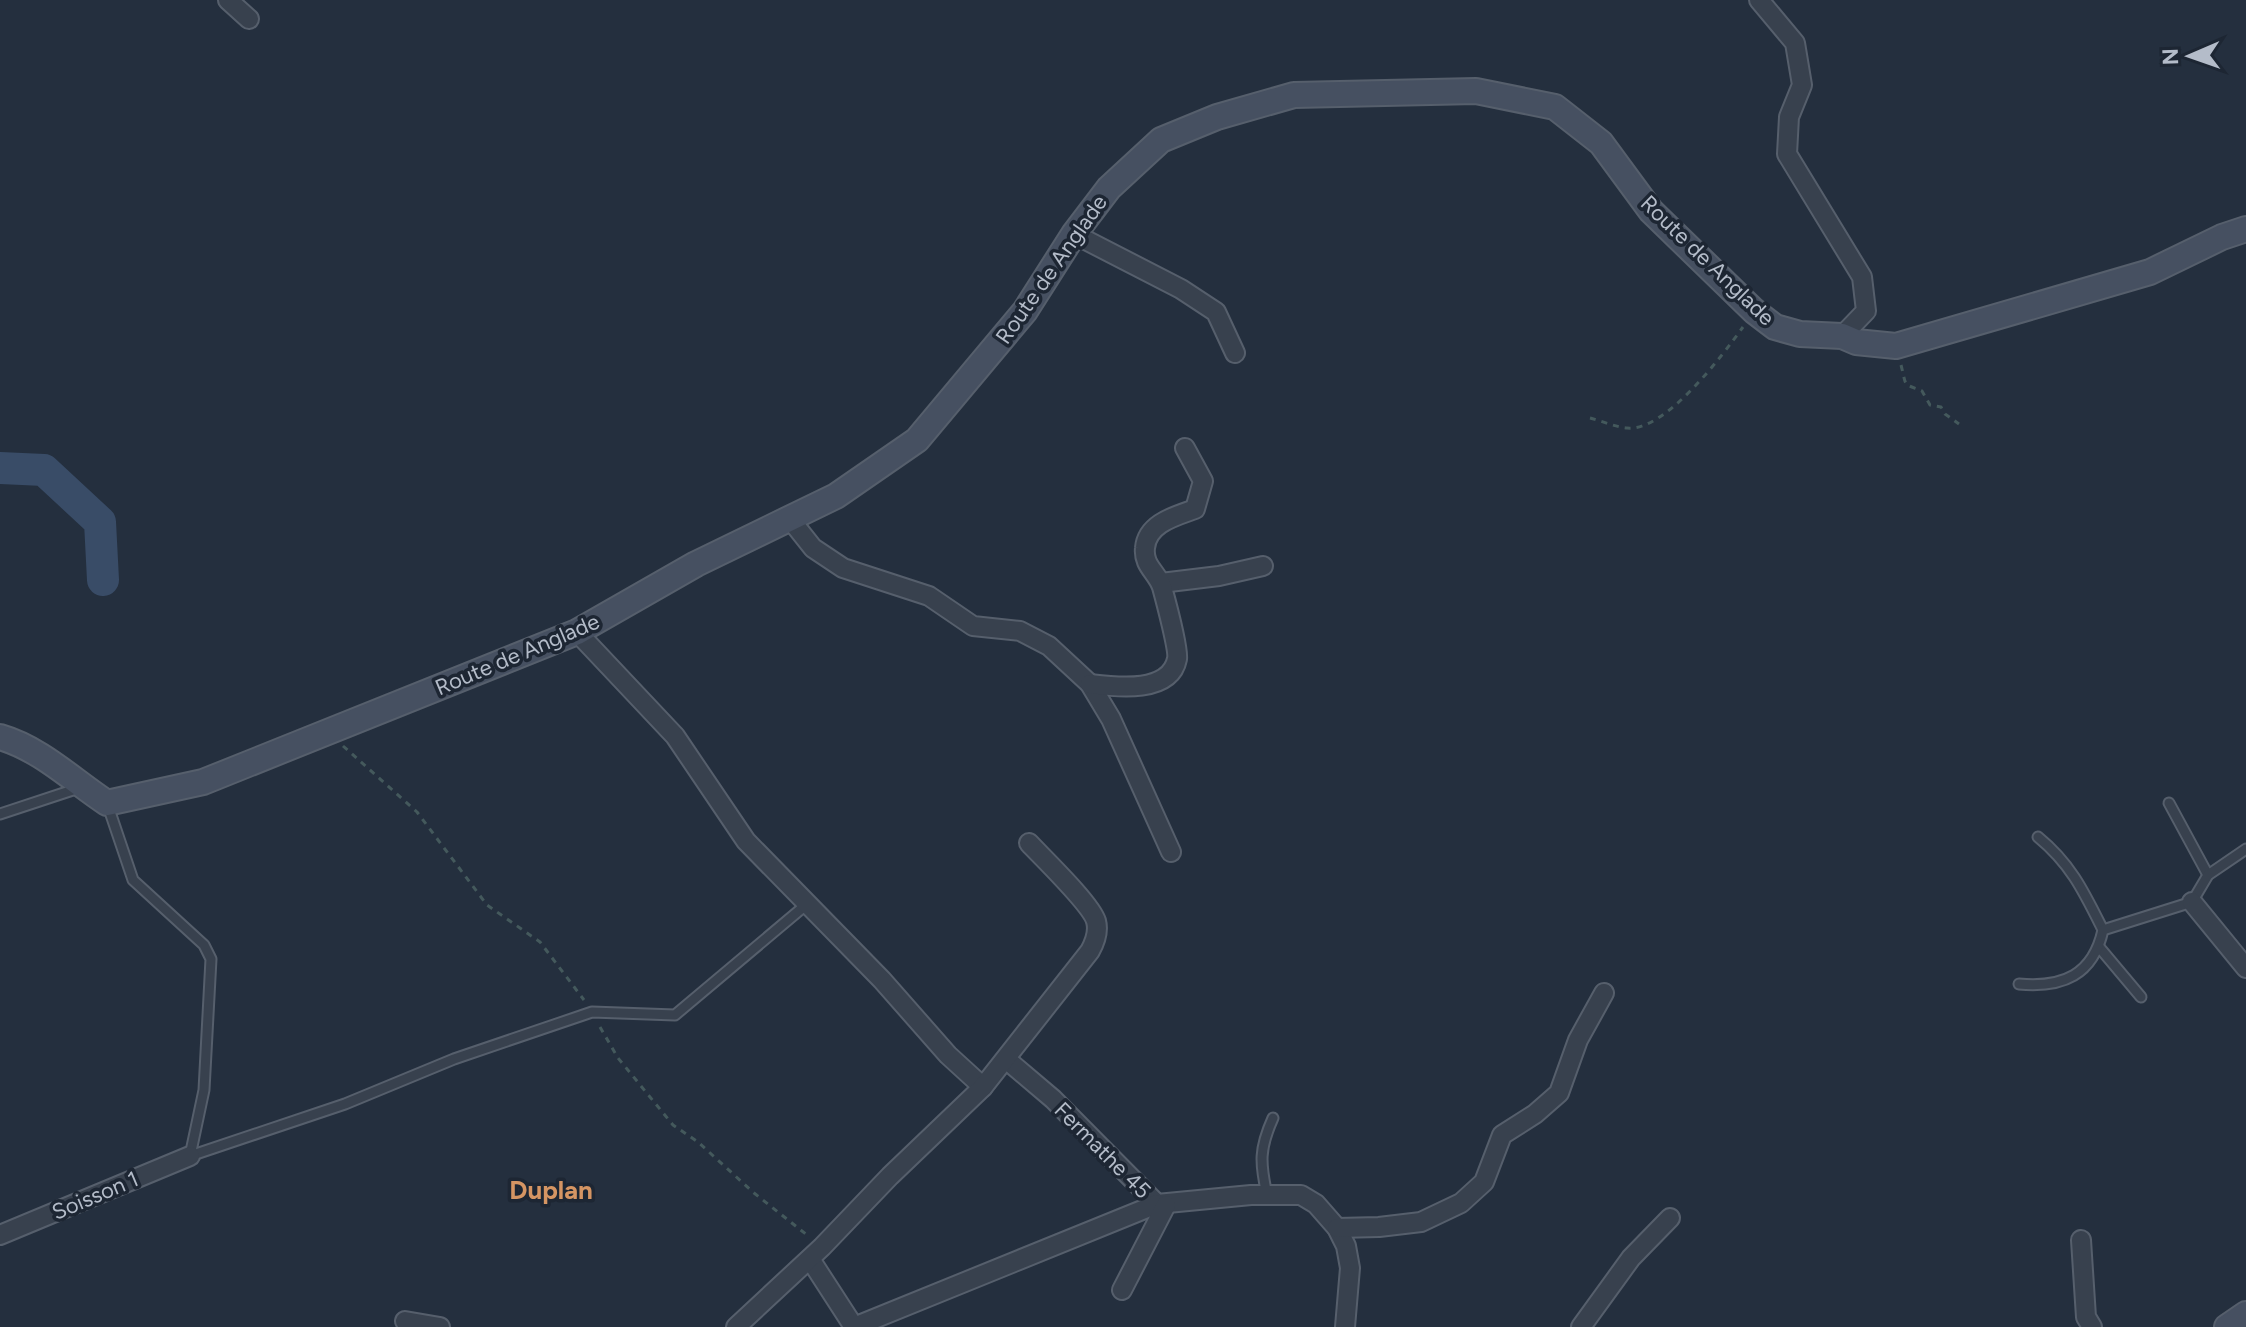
<svg xmlns="http://www.w3.org/2000/svg" width="2246" height="1327" font-family="Figtree,sans-serif">
<style>
.lines{fill:none;stroke-linecap:round;stroke-linejoin:round}
.river{stroke:#394c67;stroke-width:32}
.lane-casing{stroke:#565f6c;stroke-width:13}
.street-casing{stroke:#565f6c;stroke-width:22}
.secondary-casing{stroke:#565f6c;stroke-width:28}
.path{stroke:#44595c;stroke-width:3;stroke-dasharray:6 6;stroke-linecap:butt}
.lane{stroke:#38414e;stroke-width:9}
.street{stroke:#38414e;stroke-width:18}
.secondary{stroke:#465061;stroke-width:24}
.labels{text-anchor:middle;stroke-width:7;stroke-linejoin:round;paint-order:stroke}
.street-label{font-size:22px;fill:#b4bcc9;stroke:#1d2633}
.quarter-label{font-size:26px;font-weight:bold;fill:#d59563;stroke:#1d2633}
</style>
<rect width="100%" height="100%" fill="#242f3e"/>
<g class="lines">
<path class="river" d="M0,468l44,2 56,52 3,58"/>
<g class="lane-casing">
<g id="lane">
<path d="M2169,803l39,72"/>
<path d="M108,806l25,74 71,65 7,14 -7,131 -14,66"/>
<path d="M0,814l79,-26"/>
<path d="M2038,837c33,27 46,55 65,93"/>
<path d="M2099,947l42,50"/>
<path d="M2019,984c44,4 74,-9 84,-54l89,-28 16,-27 38,-26"/>
<path d="M190,1156l155,-52 109,-45 138,-47 83,3 132,-111"/>
<path d="M1267,1195c-7,-32 -8,-46 6,-77"/>
</g>
</g>
<g class="street-casing">
<g id="street">
<path d="M228,0l21,19"/>
<path d="M1759,0l36,43 7,42 -13,32 -2,37 75,123 4,34 -24,25"/>
<path d="M1074,234l107,55 35,23 19,41"/>
<path d="M790,519l23,29 30,20 86,28 44,30 47,5 29,15 41,38 21,35 60,133"/>
<path d="M1161,583l58,-7 44,-10"/>
<path d="M577,632l98,104 71,105 136,139 66,75 35,32"/>
<path d="M1090,684c26,3 80,10 87,-25 2,-9 -12,-61 -15,-72 -5,-15 -19,-21 -17,-39 2,-25 31,-32 50,-39l8,-28 -18,-33"/>
<path d="M2192,902l54,66"/>
<path d="M1007,1060l46,39 104,105 94,-9h50l15,9 21,24 9,18 4,22 -5,59"/>
<path d="M1337,1228l42,-1 42,-5 40,-19 23,-21 18,-47 33,-21 24,-21 19,-53 26,-47"/>
<path d="M0,1235l190,-79"/>
<path d="M2081,1240l5,77 6,10"/>
<path d="M810,1259l44,68 303,-123"/>
<path d="M1122,1290l44,-85"/>
<path d="M405,1321l35,6"/>
<path d="M736,1327l86,-80 68,-71 93,-89 107,-136c5,-9 9,-19 6,-30 -5,-17 -53,-63 -67,-78"/>
<path d="M1581,1327l50,-69 39,-40"/>
</g>
</g>
<g class="secondary-casing">
<g id="secondary">
<path d="M0,737c41,12 72,43 107,66l96,-21 374,-150 119,-68 140,-68 81,-56 108,-129 49,-77 35,-46 52,-48 56,-23 77,-22 182,-4 79,16 46,36 50,68 103,100 21,16 25,7 42,2 14,6 40,4 254,-74 72,-35 24,-8"/>
<path d="M2227,1327l19,-13"/>
</g>
</g>
<g class="path">
<path d="M1901,365c6,23 1,18 21,26l8,14 11,2 4,7 14,10"/>
<path d="M1590,418c12,3 25,9 37,10 38,4 95,-72 116,-101"/>
<path d="M343,746l74,66 70,93 53,37 44,58"/>
<path d="M600,1027l18,31 55,67 25,17 56,51 53,42"/>
</g>
<use href="#lane" class="lane"/>
<use href="#street" class="street"/>
<use href="#secondary" class="secondary"/>
</g>
<g class="labels">
<g class="street-label">
<text transform="translate(1708 260) rotate(44)" y="8">Route de Anglade</text>
<text transform="translate(1051 269) rotate(-55)" y="8">Route de Anglade</text>
<text transform="translate(517 654) rotate(-23)" y="8">Route de Anglade</text>
<text transform="translate(1103 1150) rotate(45)" y="8">Fermathe 45</text>
<text transform="translate(95 1195) rotate(-23)" y="8">Soisson 1</text>
</g>
<g class="quarter-label">
<text x="551" y="1199">Duplan</text>
</g>
</g>
<g transform="translate(2190 56) rotate(268)" stroke="#1d2633" stroke-width="6" paint-order="stroke">
<path d="M0-6L14 30L0 20L-14 30Z" fill="#b4bcc9"/>
<text y="-12" font-size="22" font-weight="bold" text-anchor="middle" fill="#b4bcc9">N</text>
</g>
</svg>
